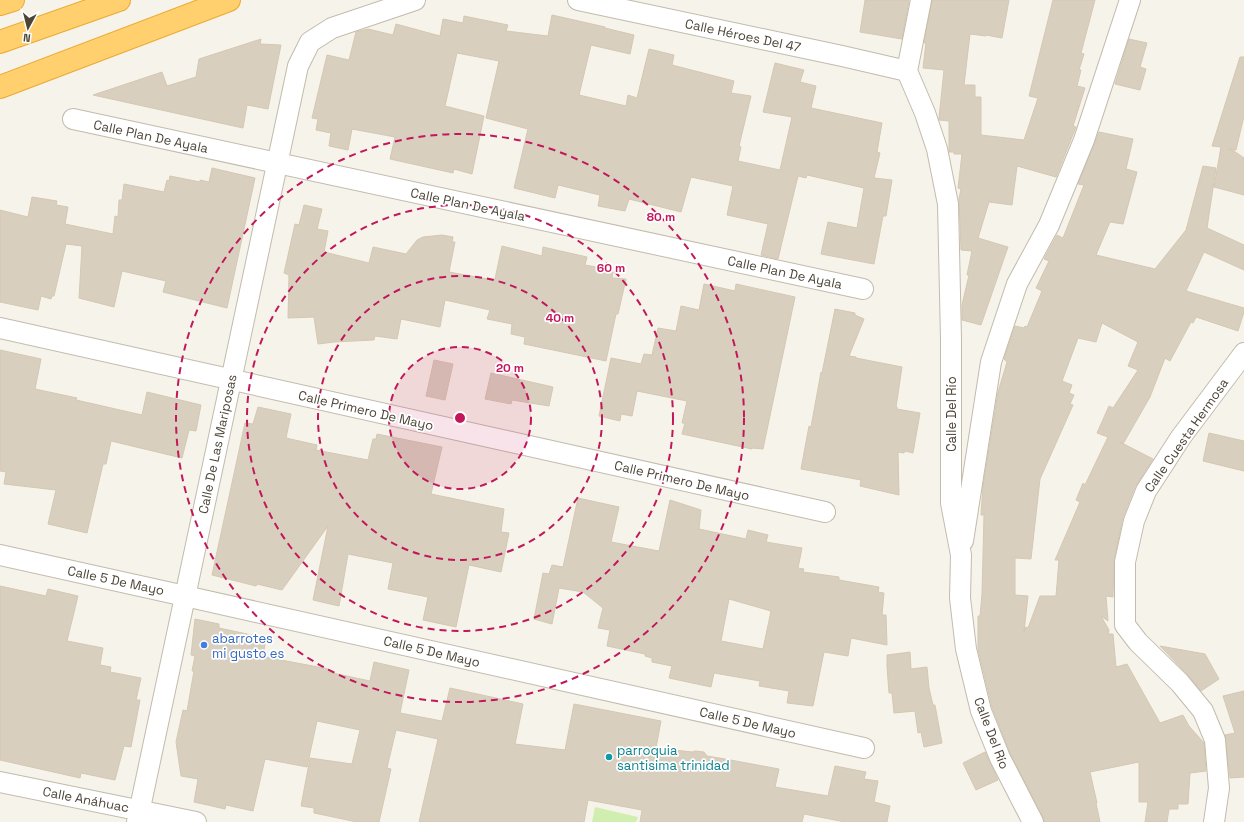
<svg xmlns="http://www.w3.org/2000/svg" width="1244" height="822" font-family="'Space Grotesk',sans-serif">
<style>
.grass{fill:#d1eeb1}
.building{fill:#d9cfbf;stroke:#d5c8b1;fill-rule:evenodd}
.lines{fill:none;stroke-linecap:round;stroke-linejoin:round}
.minor-casing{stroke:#c3bbac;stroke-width:22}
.motorway-casing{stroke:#eba930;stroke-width:24}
.minor{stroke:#fff;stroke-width:20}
.motorway{stroke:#ffd06d;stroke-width:22}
.ring{fill:none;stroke:#c2185b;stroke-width:2;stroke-dasharray:7 5}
.shop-dot{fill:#3f7fe0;stroke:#fff;stroke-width:1.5}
.culture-dot{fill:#0f9aa8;stroke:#fff;stroke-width:1.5}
.labels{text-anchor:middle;stroke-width:3.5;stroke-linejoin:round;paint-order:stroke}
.street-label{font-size:13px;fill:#4c4437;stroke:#fff}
.shop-label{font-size:13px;fill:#366cbe;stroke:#fff;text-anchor:start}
.culture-label{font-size:13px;fill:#0d838f;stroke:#fff;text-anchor:start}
.centre{fill:#c2185b;stroke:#fff;stroke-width:2}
.ring-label{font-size:12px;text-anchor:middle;font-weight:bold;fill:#c2185b;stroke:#fff;stroke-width:3.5;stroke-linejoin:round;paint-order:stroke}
</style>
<rect width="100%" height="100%" fill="#f6f3eb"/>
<path class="grass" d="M595,807l43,10 -2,5h-44z"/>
<g class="building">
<path d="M865,0h44l-7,39 -42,-7z"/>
<path d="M932,0h77l-7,38 -16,-3v1l-16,-2 -6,51h11v12h6v38l43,5 14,-42 -9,-2 24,-96h42l-14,53 3,1 -5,16h2l-4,16 8,2 -12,38 3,1 -20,50 -39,-11 -5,39 -23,-3 -11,36 30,9 -27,78 -19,-5v-15l7,-30h-2l5,-24 -11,-1 -2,-51 2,-10 -3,-1 4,-34h-8v-2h-5v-31l-10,-1v-2l5,-48 -21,-2 3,-25h-2z"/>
<path d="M552,15l53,12v1l29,7 -4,19 -39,-9 -12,50 47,11 2,-11 9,3 12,-49 25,6 -2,10 62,16 -3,12 20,3 -12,50 2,1 -3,14 42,9 12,-53 -29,-5 12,-49 29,7 -4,12 16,4 -5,22 71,15 -5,29 3,1 -6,25 18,2 -6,36h-3l-9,48 -53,-10 7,-32 29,6 7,-40 -57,-13 -1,3 -8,-2 -20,83 -17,-4 7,-31 -41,-9 6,-29 -42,-9 -10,35 -52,-13 -4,12 -27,-5 2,-11 -42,-10 -3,13 -41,-10 14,-59 -42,-11 13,-57 -42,-8 -12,53 39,10 -12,58 -18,-5 -1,4 -63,-14 5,-22 -43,-8 -4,21 -19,-4 2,-13 -15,-3 2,-11 -6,-1 15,-63 22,5 7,-28 12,-3 25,6 3,-11 44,12 3,-17 20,4 1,-7 44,9 -2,6 42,5z"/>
<path d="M261,39l-1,5 21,1 -13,64 -21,-4 -4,23 -150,-33 69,-23 5,14 29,-9 3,-18z"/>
<path d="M1129,39l18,4 -7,24 6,2 -6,21 -25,-6z"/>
<path d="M1240,57h4v59l-8,34 -8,-1 6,2 10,7v37l-30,-8 7,-40 -9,-1z"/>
<path d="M1099,132l34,7 -7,30 11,3 -14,52 -13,-2 -14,33 59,14 31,-39 17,-64 13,2 -9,60 37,17v25l-40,-18 -18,39 58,17v4l-6,19 -42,-14 -3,6 -2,-1 -21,39 -5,-3 -15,39 -27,47 -3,-2 33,17 -18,28 -12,30 -9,43 -1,37 -7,-1 2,25 -7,-5 8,14 -1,4h5l3,33 11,-3 33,59 23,-8 6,11 15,17 2,28 -16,2 -2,31h-10v5h-9l-2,13h-22l3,-20h-9v-40l-49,10 7,31h-1l4,19h-56l-1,-5 -33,-64 -18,-46 -14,-58v-33h2l2,-22 2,-79h-3l2,-29 15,-94 9,-30 -3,-3 11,-33 9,2 1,-2 2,1 15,-36 -6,-3 13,-27 -5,-2 13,-24 6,3 21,-53 -6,-1zM1102,323l36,19 -10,24 10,4 -25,38 -4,-2 -12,27 11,4 -23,48 -2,-2 -7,17 4,2 -25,58h4l-3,36h-16l-12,32 -2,-1 -2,5 4,-36 -13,-1v-37l16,1 9,-80 33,-74 -3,-1 4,-9 -5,-2 3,-8 -10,-4 16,-43 18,4z"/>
<path d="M212,168l43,10 -28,130 -64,-16 3,-11 -44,-10 -8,36 -35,-9 3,-52 -16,-2 -12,52h-2l-1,3 -10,-3 -3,14 -38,-8v-92l28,7 4,-20 25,4 -1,4 12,2 -3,17 48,10 2,-18 3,1 1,-17h3l2,-16 40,8 3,-12 2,1 1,-5 30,6v-2l9,2z"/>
<path d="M304,205l18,4 -5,20 11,2 -4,21 45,11 4,-16 33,7 11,-14 6,-3 19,-2 11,2 -1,5h3l-6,30 44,8v-1h2l7,-33 40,10 1,-9 44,10 -2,8 22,4 1,2 5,1 -1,6 14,1 -8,35h-2l-10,47 -82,-17 1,-7 -14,-3 1,-10 -25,-5 3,-9 -45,-10 -5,27 -39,-8 -4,20 -22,-3 -1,4 -40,2 -16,2 -4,-27 -26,1 1,-43 -5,-2 11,-49 4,1z"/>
<path d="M704,284l31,7 1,-7 59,13 -32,152 -11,-1v1l-70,-15 3,-11h-3l5,-22 -50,-10 -5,25 -11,-2 -1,7 -21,-5 12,-58 30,6 3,-10 8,1 6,-27 18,3 5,-25 18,4z"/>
<path d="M835,309l20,4v2l9,4 -15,37 7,1v1l46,9 -6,40h1v2l23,4 -7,40 -8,-2 -1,2 -6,-1 1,43 -39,-9 1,-6 -60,-11 8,-43 2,1 10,-55 1,1z"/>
<path d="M0,350l41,9 -6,30 42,9 -1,2 66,15 5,-23 54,13 -5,26 -7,-1 -7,28 -71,-17 -5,23h-3l-16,69 -39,-9 8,-34 -52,-6 2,-12 -6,-1z"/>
<path d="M434,360l19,4 -8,36 -19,-4z"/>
<path d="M491,373l62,14 -4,19 -37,-6 -1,4 -26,-5z"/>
<path d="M258,407l33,7 -5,24 31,7 -1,5 52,10 5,-21h3l1,-5 65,13 -11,47 73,15 -3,23 8,1 -8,39 -32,-7 -13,62 -33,-7 5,-23 -40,-8 5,-26 -45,-9 -9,52 -26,-6 15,-74 -46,64 -25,-6 -1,2 -44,-11 33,-152 8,1z"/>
<path d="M1209,433l35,8v30l-41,-10z"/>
<path d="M578,498l41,9 -8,35 48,9 11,-51 31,10 -2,19 47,10 2,-9 20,5 -2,7 36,6 -4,20 6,1 -1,3 36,5v3l40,7 -1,5 6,1 -2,22h4l1,30 -36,-7 -3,18 -24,-4 -11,54 -26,-3 2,-12 -30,-5 1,-5 -46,-8 -3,14 -42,-9 3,-12 -20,-4v-4l-7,-2v-2l-38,-8 3,-16 -12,-2 5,-20 -20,-16 -24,-4 -7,36 -18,-5 9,-46 6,1 3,-9 11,2zM729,599l42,12 -8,38 -42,-8z"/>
<path d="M0,586l46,10 2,-7 30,7 -11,45 36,7 -3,17 11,2 -1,5 31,6 -5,22h4l-9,47 -7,-1 -9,34 -34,-7 -1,5 -80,-18z"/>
<path d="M195,619l24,5v4l47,10 -2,12 2,1 -1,6 64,12 -1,3 42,9 4,-19 35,8 -9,43 42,8 8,-33 73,16 -8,40 50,6 9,-46 87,17 -5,27 36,4 3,-1 9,1 3,4 18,3 54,10 -4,18 53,9 7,-30 31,6 -2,7 14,2 -4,21 16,4 -3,16h-42l-41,-8 -2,8h-162l2,-12 -54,-10 -4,22h-165l19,-83 -42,-9 -9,38 4,1 -12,53h-22l-43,-9v-5l-13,-2 9,-48 42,6 8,-34 -43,-9 -10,46 -42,-8 -12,52 -27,-6 -1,4 -31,-7 4,-23 -17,-3 -5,-34 7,-32 4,1 7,-40h-2l3,-15 -4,-1z"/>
<path d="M1160,646l45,8 14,25 -18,12 -13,-16z"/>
<path d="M910,652l1,17 16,-2 2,21 4,17h2l7,38 -18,4 -3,-15 -3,1 -3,-22 -21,2 -2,-20h-3l-2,-27v-11z"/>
<path d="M1244,691v86l-14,1 -5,-43 10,-2 -12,-37z"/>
<path d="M985,752l13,28 -22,10 -13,-27z"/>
</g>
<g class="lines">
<g class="minor-casing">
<g id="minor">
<path d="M578,0l264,56 65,15"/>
<path d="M921,0l-14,71 18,42 12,36 11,55 3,135v164l10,52 -1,43 6,51 15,62 19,47 33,64"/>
<path d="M73,119l790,170"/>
<path d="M0,328l825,184"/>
<path d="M963,541l28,-179 26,-78 32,-59 35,-85 46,-140"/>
<path d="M0,555l185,41 679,152"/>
<path d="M0,782l196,40"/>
<path d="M137,822l161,-756 12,-24 22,-14 83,-28"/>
<path d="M1214,822l5,-34 -4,-48 -12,-29 -23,-28 -42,-41 -13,-17v-63l9,-41 12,-30 35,-54 63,-84"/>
</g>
</g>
<g class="motorway-casing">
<g id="motorway">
<path d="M0,4l13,-4"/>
<path d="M0,42l119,-42"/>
<path d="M0,87l229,-87"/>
</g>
</g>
<use href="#minor" class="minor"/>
<use href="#motorway" class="motorway"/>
</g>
<circle cx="460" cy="418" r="71" fill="#c2185b" fill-opacity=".12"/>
<g class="ring">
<circle cx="460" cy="418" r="71"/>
<circle cx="460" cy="418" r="142"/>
<circle cx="460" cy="418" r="213"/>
<circle cx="460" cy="418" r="284"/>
</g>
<circle class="shop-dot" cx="204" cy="645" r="4"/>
<circle class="culture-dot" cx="609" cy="757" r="4"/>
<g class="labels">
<g class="street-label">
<text transform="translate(743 35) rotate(12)" y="5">Calle Héroes Del 47</text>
<text transform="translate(151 136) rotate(12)" y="5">Calle Plan De Ayala</text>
<text transform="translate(468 204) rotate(12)" y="5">Calle Plan De Ayala</text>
<text transform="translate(785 272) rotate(12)" y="5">Calle Plan De Ayala</text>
<text transform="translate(366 410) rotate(13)" y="5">Calle Primero De Mayo</text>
<text transform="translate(951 414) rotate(-90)" y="5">Calle Del Río</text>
<text transform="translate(1186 435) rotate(-55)" y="5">Calle Cuesta Hermosa</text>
<text transform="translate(217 444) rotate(-78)" y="5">Calle De Las Mariposas</text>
<text transform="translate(682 480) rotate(13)" y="5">Calle Primero De Mayo</text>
<text transform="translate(116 580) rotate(12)" y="5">Calle 5 De Mayo</text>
<text transform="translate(432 651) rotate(13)" y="5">Calle 5 De Mayo</text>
<text transform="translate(748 722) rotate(13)" y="5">Calle 5 De Mayo</text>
<text transform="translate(992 733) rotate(69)" y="5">Calle Del Río</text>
<text transform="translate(86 799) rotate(11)" y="5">Calle Anáhuac</text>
</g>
<g class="shop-label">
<text x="212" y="643">abarrotes<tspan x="212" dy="15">mi gusto es</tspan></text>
</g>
<g class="culture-label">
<text x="617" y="755">parroquia<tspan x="617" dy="15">santisima trinidad</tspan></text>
</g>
</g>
<circle cx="460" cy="418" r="6" class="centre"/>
<g class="ring-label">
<text x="661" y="221">80 m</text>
<text x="611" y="272">60 m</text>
<text x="560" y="322">40 m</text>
<text x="510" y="372">20 m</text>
</g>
<g transform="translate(28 28) rotate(187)" stroke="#ffffff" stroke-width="3" paint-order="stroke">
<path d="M0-3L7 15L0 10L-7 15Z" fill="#4c4437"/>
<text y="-6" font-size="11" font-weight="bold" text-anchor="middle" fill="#4c4437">N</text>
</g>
</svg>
